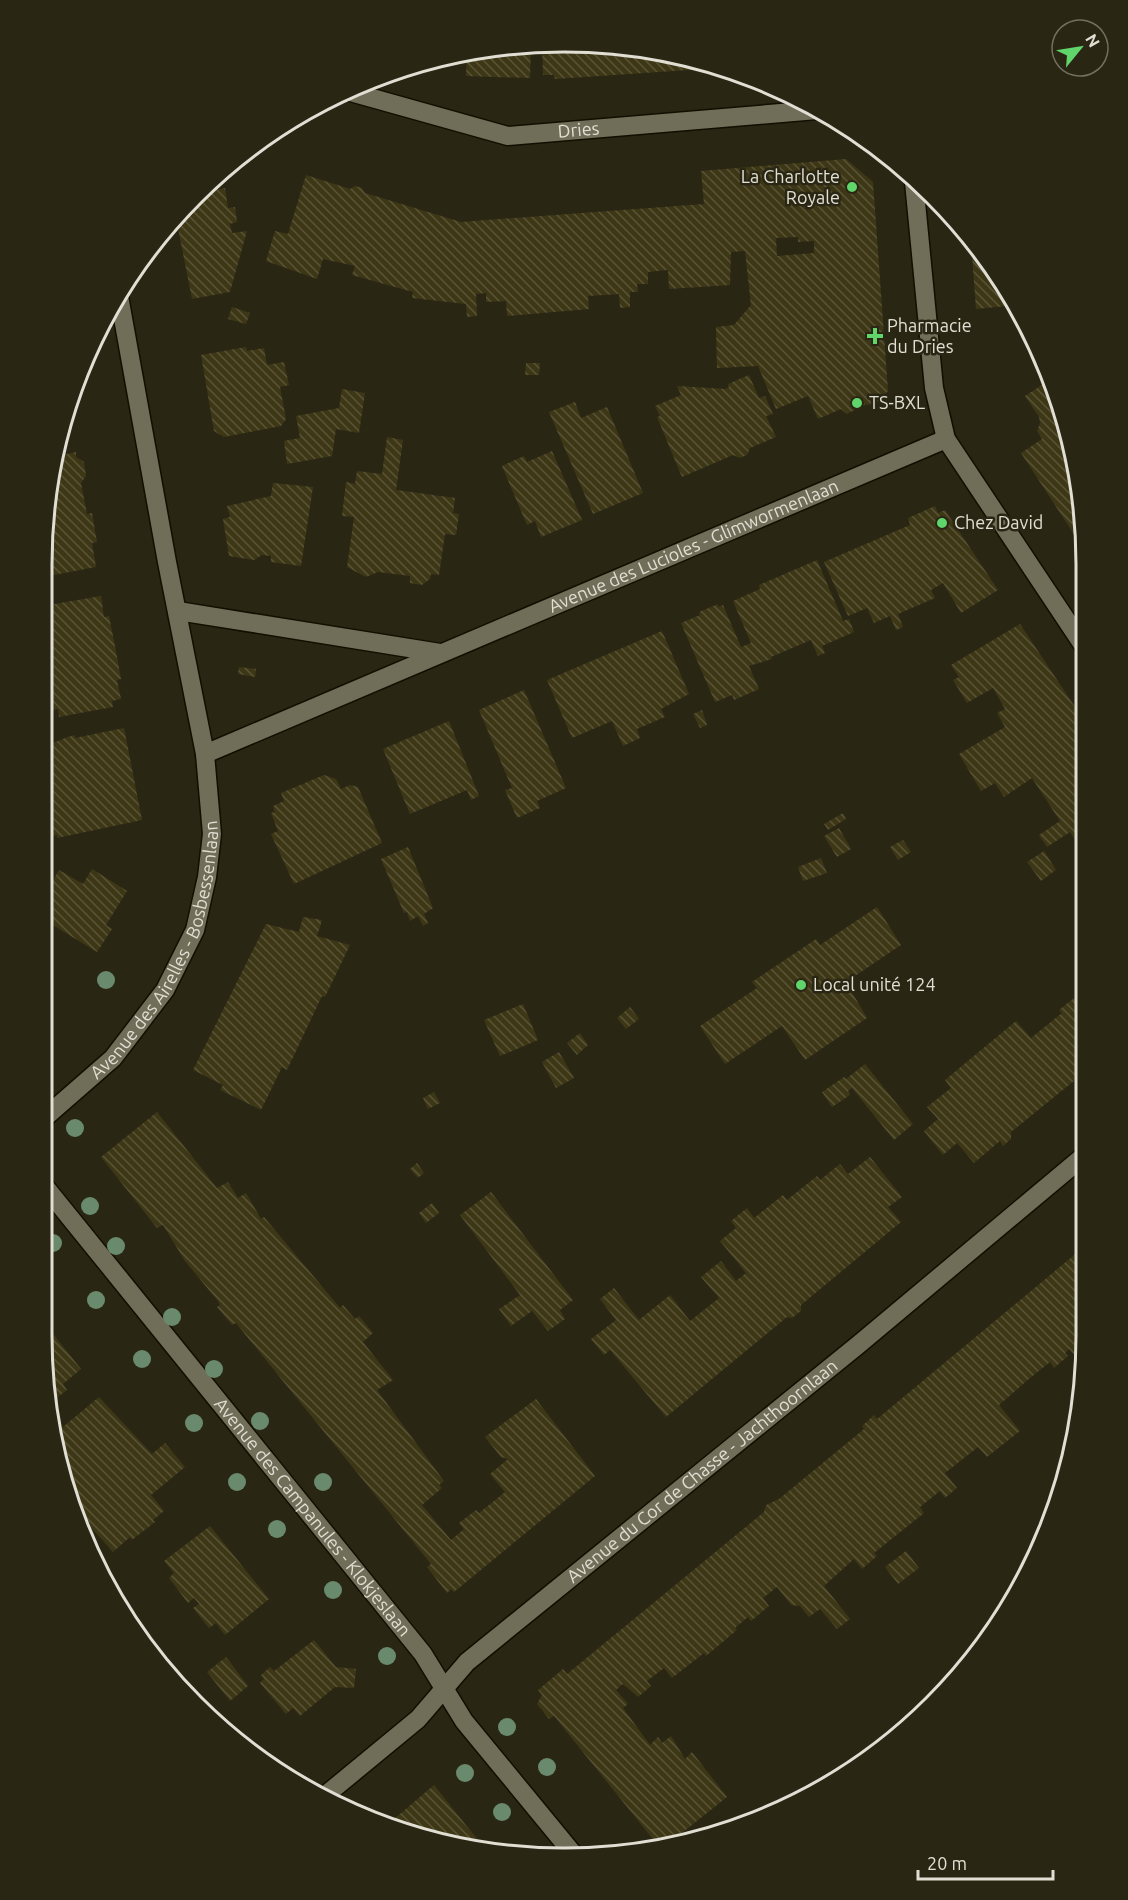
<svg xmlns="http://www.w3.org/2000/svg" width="1128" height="1900" font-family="Ubuntu,sans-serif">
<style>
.building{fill:url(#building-back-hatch);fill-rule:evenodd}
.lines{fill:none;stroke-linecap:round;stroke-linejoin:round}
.minor-casing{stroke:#120f01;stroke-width:21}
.tertiary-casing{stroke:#120f01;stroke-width:21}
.minor{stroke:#706d58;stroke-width:18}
.tertiary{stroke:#706d58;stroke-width:18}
.tree{fill:#6a8a6e}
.poi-dot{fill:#60d56b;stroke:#2a2614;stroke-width:2}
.labels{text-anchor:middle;stroke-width:5;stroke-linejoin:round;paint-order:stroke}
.street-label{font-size:18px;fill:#e1dfd3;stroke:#2a2614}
.poi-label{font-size:18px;fill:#e1dfd3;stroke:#2a2614;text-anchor:start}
.rim{fill:none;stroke:#e1dfd3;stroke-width:3}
</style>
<defs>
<pattern id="building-back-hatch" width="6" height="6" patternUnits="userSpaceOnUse" patternTransform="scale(1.5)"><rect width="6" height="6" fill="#3d3716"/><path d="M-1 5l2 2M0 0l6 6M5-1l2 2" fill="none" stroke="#595437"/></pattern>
</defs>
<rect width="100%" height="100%" fill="#2a2614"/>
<g class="building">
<path d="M564,42l102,10 52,16 -163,11 -1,-4h-11l-1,-31z"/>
<path d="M531,45l-1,33 -64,-2 1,-24z"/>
<path d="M846,159l27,23 15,209 -13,13 -11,1 -17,9 -6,-5 -23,10 -10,-23 -32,13 -18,-43 -41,2 -1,-41 18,-2 17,-20 -6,-54 -14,1 -1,33 -61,4 -1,-19 -20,2v12h-11l1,8h-8v15l-10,1 -1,-14 -31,2 1,13 -82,7 -1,-15 -20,1v-9l-10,1 1,22 -10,1 -1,-13 -54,-6 1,-6 -61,-17 3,-9 -32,-7 -6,20 -51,-18 9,-30 13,3 18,-59 44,14 5,-3 7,2 3,5 96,29 243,-18 -3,-33zM798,237v5l16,-1v12l-37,3 -1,-18z"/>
<path d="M225,188l3,20 7,-1 2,15 -7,2 2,9 15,-2 -17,61 -38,7 -16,-81 24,-27v2z"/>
<path d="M971,241l45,62 1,2 -41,4z"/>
<path d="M232,307l18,6 -4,11 -18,-5z"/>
<path d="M246,347l1,4 17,-3 3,17 17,-3 5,23 -9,2 6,32 -5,7 -57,11 -10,-6 -13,-76z"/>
<path d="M526,363h14l-1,12h-14z"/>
<path d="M749,375l10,23 6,-2 8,18 -7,2 10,21 -26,11 -3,7 -7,3 -7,-3 -51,22 -25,-60 3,-1 -5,-10 26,-11 -4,-9 48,3 4,-2 -1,-3z"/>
<path d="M1048,381l20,48 17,101v21l-64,-98 21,-14 -5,-8 3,-8 -1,-6 -14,-21z"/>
<path d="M342,389l23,4 -6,40 -23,-4 -4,27 -45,8 -3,-23 16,-3 -4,-22 43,-8z"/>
<path d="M575,402l6,16 26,-11 36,86 -50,21 -44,-102z"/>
<path d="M387,437l16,3 -7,50 59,8 -2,15 6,1 -3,21 -11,-1 -6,41 -8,-1 -1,5 -8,6 -12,-2v-7l-32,-4 -12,5 -19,-10 7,-50 -12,-1 4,-34 9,2 2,-13 25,3z"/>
<path d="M552,451l30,69 -41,17 -6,-16 -8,4 -25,-59 22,-10 3,6z"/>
<path d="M76,452v5l8,5 2,14 -5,7 6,31 5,-1 5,29 -5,1 4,24 -53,10v-47l15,-74z"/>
<path d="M273,483l40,4 -12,79 -30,-4v-6l-9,-1 -8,5 -25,-4 -6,-37 7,-2 -3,-11 44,-10z"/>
<path d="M935,506l3,7 7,-3 53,80 -37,23 -18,-30 -12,7 4,8 -37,16 5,13 -7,3 -6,-14 -16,7 -7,-15 -19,8 -24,-54 86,-37 -2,-7z"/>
<path d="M817,560l26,61 6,-2 5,13 -32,14 3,7 -7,3 -7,-16 -40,17 1,2 -23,7 10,23 -25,11 -2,-5 -17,7 -34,-79 19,-8 -1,-3 19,-8v3l5,-2 18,42 10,-4 -18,-42 27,-12 -1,-4z"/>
<path d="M101,596l3,21 5,-1 6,30 6,33 -4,1 4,19 -9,2 1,6 -54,10 -1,-8 -15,3v-21l11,-2 -11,-56v-27z"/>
<path d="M1020,624l65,98v121l-6,3 -9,-14 -23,15 -8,-12 21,-14 -28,-43 -28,19 -9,-14 -14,8 -22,-37 46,-27 -8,-14 8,-4 -12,-21 -26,15 -14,-23 6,-3 -8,-12z"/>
<path d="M662,631l27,63 -28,15 4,8 -28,12 3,9 -17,8 -11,-25 -40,17 -25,-58z"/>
<path d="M239,667l17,2 -1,8 -17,-3z"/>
<path d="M524,690l42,98 -29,13 3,7 -23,10 -12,-28 7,-2 -33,-78z"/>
<path d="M702,710l5,15 -7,3 -7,-14z"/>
<path d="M449,721l30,75 -8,4 -4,-10 -57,24 -27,-65z"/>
<path d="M124,728l18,92 -85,18v-3l-12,2 -2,-51 7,-1 -6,-33 1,-6 23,-9 7,-2v3z"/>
<path d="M324,775l12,4 5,10 9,-4 8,2 24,56 -88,41 -23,-50 7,-3 -7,-18 4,-1 -2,-6 11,-5 -3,-8z"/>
<path d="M843,813l3,6 -18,11 -4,-6z"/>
<path d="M839,828l12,21 -14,8 -13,-21z"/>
<path d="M903,840l8,12 -13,8 -8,-13z"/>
<path d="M408,847l25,61 -9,6 4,9 -5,3 -5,-10 -8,5 -3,-9 -3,1 -23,-54z"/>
<path d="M1044,851l12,19 -15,11 -14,-19z"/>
<path d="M821,858l6,15 -24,8 -5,-14z"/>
<path d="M92,869l35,22 -21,34 6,4 -15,23 -54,-33v-22l16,-27 24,14z"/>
<path d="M877,907l24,38 -55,37 21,36 -62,42 -23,-34 -57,38 -25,-38 57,-38 -5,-6 64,-43 4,6z"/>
<path d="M303,917l19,3 -5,16 33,9 -25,52 -3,-1 -35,74 -5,-3 -21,43 -41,-20 3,-5 -30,-15 73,-146 33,8z"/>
<path d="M1085,989v83l-74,60v7l-8,7 -3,-5 -26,22 -17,-20 -14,12 -19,-24 14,-12 -11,-12 24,-19 -6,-8 71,-59 15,17 31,-25 -3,-3z"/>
<path d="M523,1004l15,36 -38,16 -16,-36z"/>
<path d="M630,1007l9,12 -13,10 -9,-11z"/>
<path d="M580,1033l8,12 -11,10 -10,-12z"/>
<path d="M559,1052l15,26 -18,10 -14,-26z"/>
<path d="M865,1064l48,60 -19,16 -42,-52 -4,3 2,4 -18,12 -10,-15 22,-15 2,2z"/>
<path d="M434,1092l6,11 -12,6 -5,-11z"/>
<path d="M157,1112l60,76 11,-6 10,16 8,-5 15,26 3,-2 76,91 3,-3 12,14 4,-3 14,17 -10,9 30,38 -16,10 67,91 -5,4 3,3 -20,17 29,35 13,-11 -5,-6 17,-13 3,3 26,-21 -15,-18 18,-15 -7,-2 -16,-20 51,-38 59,77 -141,116 -3,-3 -4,4 -20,-26 4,-3 -59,-73 -136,-168 -4,2 -15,-18 3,-2 -2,-4 -33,-40 -22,-36 -6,3 -56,-71z"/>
<path d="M870,1157l32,40 -14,10 13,15 -100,83v6l-9,7 -5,-1 -121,100 -56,-67 -6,5 -13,-16 25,-19 -16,-21 14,-11 25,32 31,-25 20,26 29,-23 -18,-21 20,-16 15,20 10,-8 -26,-32 16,-13 -5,-7 16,-13 7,10 29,-23 4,5 30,-24 3,4 20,-16 8,10z"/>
<path d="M417,1163l7,10 -6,5 -8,-9z"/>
<path d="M491,1192l82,108 -13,10 5,9 -17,12 -16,-20 -21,15 -12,-17 21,-14 -60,-80z"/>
<path d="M432,1203l7,10 -13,10 -7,-10z"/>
<path d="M1085,1246v114l-4,3 -12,-14 -4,4 3,3 -14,12 -4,-6 -20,16 -31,27 21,26 -33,26 -9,-10 -33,26 12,15 -12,10 -5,-7 -20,16 4,6 -50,40 3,3 -15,13 -8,-10 -30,27 26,33 -13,10 -17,-20 -11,8 -9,-11 -9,-1 -14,-18 -14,11 6,8 -18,15 -3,-4 -13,11 2,2 -31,26 -2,-3 -32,25 -8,-10 -17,13 4,5 -13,11 -15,-13 -7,6 12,14 -5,4 27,37 8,-8 4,6 9,-7 14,23 7,-7 35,45 -54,43 -17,3 -102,-127 -5,3 -12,-15 5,-9 -4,-5 25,-21 4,5 197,-162 2,-7 13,-6 85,-70 -2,-3 12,-11 3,4z"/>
<path d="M42,1320l39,49 -18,15 4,6 -13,10 -12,-64z"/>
<path d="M99,1397l53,57 13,-11 20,24 -34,28 13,16 -11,9 2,2 -23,18 -2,-3 -17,15 -34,-38 -3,2 -6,-13 1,-6 -3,-5 -10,-61z"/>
<path d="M210,1526l59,73 -44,36 -9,-12 -7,5 -16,-20 6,-4 -5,-6 -6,5 -19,-25 5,-5 -10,-12z"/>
<path d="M906,1551l13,17 -21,16 -13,-17z"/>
<path d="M1014,1593l-6,13 -3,6 -6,-7z"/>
<path d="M314,1640l22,27 20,2 -2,19 -19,-1 -35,29 -7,-8 -7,6 -26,-31 4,-4 -3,-4 9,-8 4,4z"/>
<path d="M226,1657l22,29 -18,15 -23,-29z"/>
<path d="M434,1785l35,44 13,15 -85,-14 -10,-5z"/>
</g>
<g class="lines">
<g class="minor-casing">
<g id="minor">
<path d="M914,182l20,206 12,51 139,209"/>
<path d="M178,611l262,42"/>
<path id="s1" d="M205,754l741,-315"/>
<path id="s2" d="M42,1120l71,-62 52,-68 30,-60 12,-53 5,-43 -7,-80 -38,-192 -48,-266"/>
<path id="s3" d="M42,1183l381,471 41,67 111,135"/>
<path id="s4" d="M327,1794l91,-75 49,-57 391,-317 227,-190"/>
</g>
</g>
<g class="tertiary-casing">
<g id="tertiary">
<path id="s5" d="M347,91l161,45 309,-26"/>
</g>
</g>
<use href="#minor" class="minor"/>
<use href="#tertiary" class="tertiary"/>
</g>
<g class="tree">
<circle cx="106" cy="980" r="9"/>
<circle cx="75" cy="1128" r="9"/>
<circle cx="90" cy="1206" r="9"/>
<circle cx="53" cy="1243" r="9"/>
<circle cx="116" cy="1246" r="9"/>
<circle cx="96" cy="1300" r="9"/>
<circle cx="172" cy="1317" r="9"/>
<circle cx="142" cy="1359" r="9"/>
<circle cx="214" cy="1369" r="9"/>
<circle cx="260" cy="1421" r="9"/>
<circle cx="194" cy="1423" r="9"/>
<circle cx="237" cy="1482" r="9"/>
<circle cx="323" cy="1482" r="9"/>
<circle cx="277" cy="1529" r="9"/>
<circle cx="333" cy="1590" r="9"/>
<circle cx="387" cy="1656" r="9"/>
<circle cx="507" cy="1727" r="9"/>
<circle cx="547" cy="1767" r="9"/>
<circle cx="465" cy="1773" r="9"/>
<circle cx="502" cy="1812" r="9"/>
</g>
<g class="poi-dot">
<circle cx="852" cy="187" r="6"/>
<path d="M872 327h6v6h6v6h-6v6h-6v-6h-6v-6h6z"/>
<circle cx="857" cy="403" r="6"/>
<circle cx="942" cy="523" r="6"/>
<circle cx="801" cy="985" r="6"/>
</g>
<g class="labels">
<g class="street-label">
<text dy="6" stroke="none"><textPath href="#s5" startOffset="238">Dries</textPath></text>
<text dy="6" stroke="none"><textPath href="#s1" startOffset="531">Avenue des Lucioles - Glimwormenlaan</textPath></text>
<text dy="6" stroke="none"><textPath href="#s2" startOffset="213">Avenue des Airelles - Bosbessenlaan</textPath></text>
<text dy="6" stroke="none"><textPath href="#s4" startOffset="496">Avenue du Cor de Chasse - Jachthoornlaan</textPath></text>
<text dy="6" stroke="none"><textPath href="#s3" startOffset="430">Avenue des Campanules - Klokjeslaan</textPath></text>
</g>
<g class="poi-label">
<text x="840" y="183" text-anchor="end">La Charlotte<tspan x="840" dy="21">Royale</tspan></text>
<text x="887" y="332">Pharmacie<tspan x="887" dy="21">du Dries</tspan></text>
<text x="869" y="409">TS-BXL</text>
<text x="954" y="529">Chez David</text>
<text x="813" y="991">Local unité 124</text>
</g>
</g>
<path d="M0 0H1128V1900H0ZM564 52H564A512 512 0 0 1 1076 564V1336A512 512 0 0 1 564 1848H564A512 512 0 0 1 52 1336V564A512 512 0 0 1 564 52Z" fill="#2a2614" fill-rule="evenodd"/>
<path class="rim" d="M564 52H564A512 512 0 0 1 1076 564V1336A512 512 0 0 1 564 1848H564A512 512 0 0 1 52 1336V564A512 512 0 0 1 564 52Z"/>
<g transform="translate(1080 48) rotate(60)"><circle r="28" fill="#2a2614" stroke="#737060" stroke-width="1.5"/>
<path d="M0-4.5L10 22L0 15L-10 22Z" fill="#60d56b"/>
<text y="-9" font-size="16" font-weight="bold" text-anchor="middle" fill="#e1dfd3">N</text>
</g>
<path d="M918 1870v9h135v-9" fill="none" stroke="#e1dfd3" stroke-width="3"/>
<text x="927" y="1870" font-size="18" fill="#e1dfd3" stroke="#2a2614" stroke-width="4.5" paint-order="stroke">20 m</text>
</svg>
